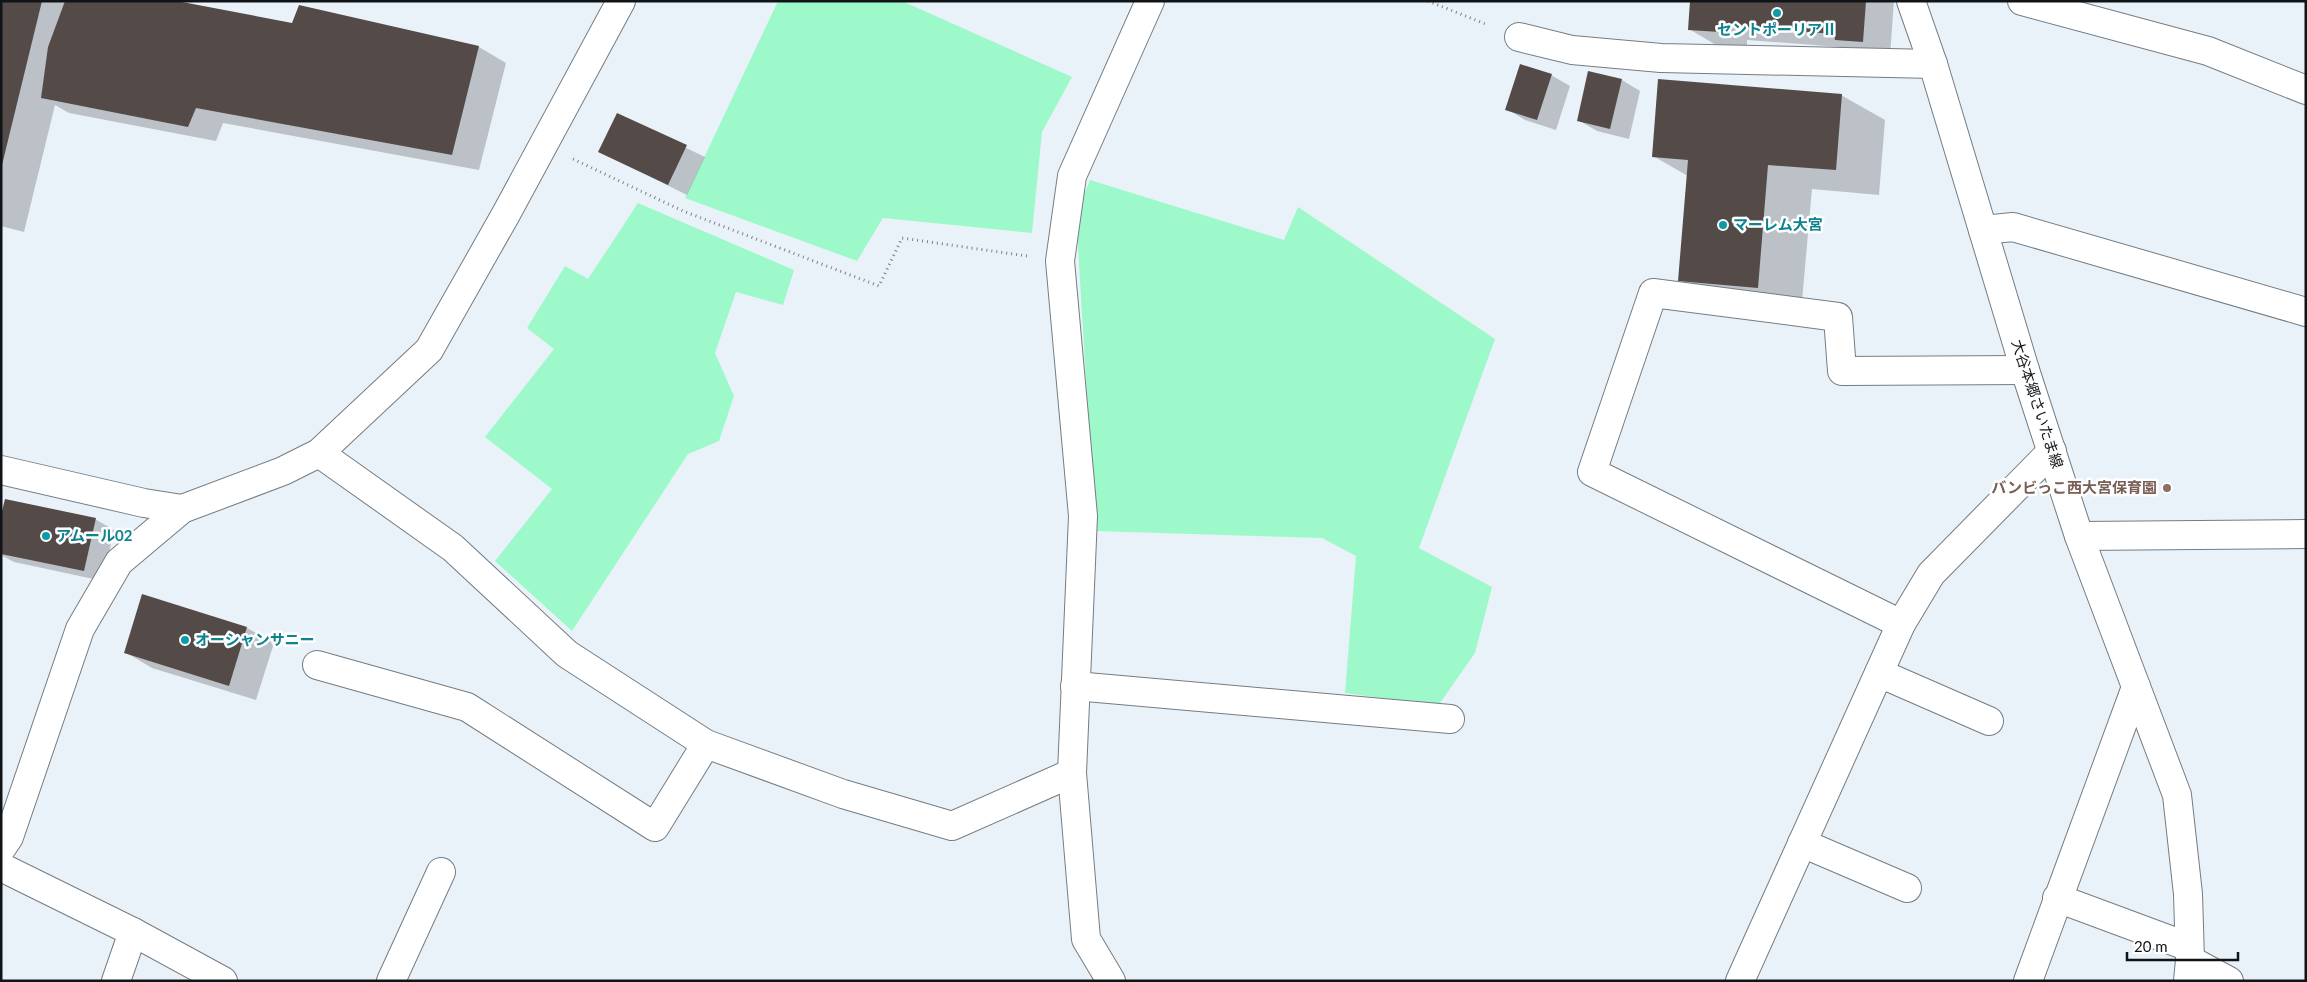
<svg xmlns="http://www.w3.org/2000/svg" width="2307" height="982" font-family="Lato,'Noto Sans JP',sans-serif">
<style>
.green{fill:#9ef9ca}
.shadow{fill:#0003}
.building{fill:#544b49}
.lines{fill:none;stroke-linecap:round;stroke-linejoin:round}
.street-casing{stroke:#757c82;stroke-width:30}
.secondary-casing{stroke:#757c82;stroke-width:30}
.path{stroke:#7c8286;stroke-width:3;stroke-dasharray:1 4;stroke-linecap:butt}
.street{stroke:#fff;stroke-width:28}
.secondary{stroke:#fff;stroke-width:28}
.culture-dot{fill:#0f9aa8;stroke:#fefefe;stroke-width:2}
.education-dot{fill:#8d6e63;stroke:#fefefe;stroke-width:2}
.labels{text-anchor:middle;stroke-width:5;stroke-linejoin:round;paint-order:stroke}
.culture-label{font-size:15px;font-weight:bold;fill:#0d838f;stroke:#fefefe;text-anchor:start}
.street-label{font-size:15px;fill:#111416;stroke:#fefefe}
.education-label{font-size:15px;font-weight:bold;fill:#785e54;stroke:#fefefe;text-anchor:end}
</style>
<rect width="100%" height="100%" fill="#eaf2f9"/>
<g class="green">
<path d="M778,1h124l170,76 -30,55 -10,101 -149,-15 -26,43 -172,-63z"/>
<path d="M1090,180l194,60 14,-33 197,132 -76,209 73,39 -17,66 -37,53 -93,-13 11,-137 -34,-18 -227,-7 -19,-317z"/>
<path d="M638,203l156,67 -11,35 -47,-13 -21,61 19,43 -15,45 -31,13 -116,177 -77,-70 57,-72 -67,-52 69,-88 -27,-21 38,-62 23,13z"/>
</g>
<g class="shadow">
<path d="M1,1h171l121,23 7,-18 179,41 27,16 -27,107 -256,-47 -7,18 -147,-28 -14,-8 -31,127 -23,-6z"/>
<path d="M1691,1h203l-4,55 -27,-2 -10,-6 -106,-8v7l-31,-2 -27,-16z"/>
<path d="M1551,75l19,11 -14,44 -31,-10 -18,-11z"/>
<path d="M1622,80l18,11 -11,48 -32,-8 -19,-11z"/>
<path d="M1841,95l44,25 -6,75 -67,-6 -11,123 -78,-7 -44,-25 9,-104 -35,-20z"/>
<path d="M618,115l87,42 -18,38 -87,-43z"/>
<path d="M95,519l19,11 -11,51 -89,-19 -13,-7v-34z"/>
<path d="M247,628l27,15 -18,57 -104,-32 -27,-16z"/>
</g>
<g class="building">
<path d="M1,1h41l-40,164h-1z"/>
<path d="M65,1h112l115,22 7,-18 180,41 -27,109 -256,-47 -8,19 -147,-29 7,-51z"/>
<path d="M1690,1h176l-3,41 -28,-2 -1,-6 -113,-9 -1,7 -32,-2z"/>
<path d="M1520,64l32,10 -15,46 -32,-10z"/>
<path d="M1588,71l34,8 -12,50 -33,-8z"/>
<path d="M1658,79l184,15 -6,76 -68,-5 -10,123 -80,-7 10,-121 -36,-3z"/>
<path d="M617,113l70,32 -19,40 -70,-33z"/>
<path d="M5,499l91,19 -12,53 -83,-17v-39z"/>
<path d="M142,594l105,33 -18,59 -105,-33z"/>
</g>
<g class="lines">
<g class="street-casing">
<g id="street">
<path d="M2022,1l186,50 98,39"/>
<path d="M1519,37l53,13 89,8 272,6"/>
<path d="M1983,230l30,-3 293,85"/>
<path d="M319,453l134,95 114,106 139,90 137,50 109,32 120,-53"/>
<path d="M1,470l143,33 38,6"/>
<path d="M2079,536l227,-2"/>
<path d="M1901,624l-309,-152 61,-179 185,24 4,54 183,-1"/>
<path d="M317,665l150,42 188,120 51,-83"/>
<path d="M1879,673l110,48"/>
<path d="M1075,686l375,33"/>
<path d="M1802,843l105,45"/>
<path d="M1,849l8,-12 71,-208 39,-67 63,-53 101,-38 36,-18 110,-103 77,-136 115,-213"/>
<path d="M1,867l132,65 90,49"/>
<path d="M2057,898l132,49"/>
<path d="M2190,960l39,21"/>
<path d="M116,981l17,-49"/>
<path d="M391,981l50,-109"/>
<path d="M1111,981l-25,-42 -14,-166 11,-257 -23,-255 12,-85 78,-175"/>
<path d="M1740,981l161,-357 30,-50 121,-123"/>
<path d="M2028,981l108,-294"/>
</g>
</g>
<g class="secondary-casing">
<path id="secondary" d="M1911,1l22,63 92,306 54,166 98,259 11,99 2,66 -2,21"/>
</g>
<g class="path">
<path d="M1428,1l60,24"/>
<path d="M573,159l110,52 196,75 23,-48 125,18"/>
</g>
<use href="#street" class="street"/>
<use href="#secondary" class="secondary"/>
</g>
<g class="culture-dot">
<circle cx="1777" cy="13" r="5"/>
<circle cx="1723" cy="225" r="5"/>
<circle cx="46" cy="536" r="5"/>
<circle cx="185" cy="640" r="5"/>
</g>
<circle class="education-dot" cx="2167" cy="488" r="5"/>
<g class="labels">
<g class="culture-label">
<text x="1777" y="35" text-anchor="middle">セントポーリアⅡ</text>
<text x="1733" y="230">マーレム大宮</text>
<text x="56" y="541">アムール02</text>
<text x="195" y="645">オーシャンサニー</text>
</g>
<g class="street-label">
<text transform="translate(2037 404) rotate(72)" y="5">大谷本郷さいたま線</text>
</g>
<g class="education-label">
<text x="2157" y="493">バンビっこ西大宮保育園</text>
</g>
</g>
<rect width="2307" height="982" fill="none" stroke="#111416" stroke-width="5"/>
<path d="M2127 952v8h111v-8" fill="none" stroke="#111416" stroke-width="2.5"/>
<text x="2134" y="952" font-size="15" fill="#111416" stroke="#fefefe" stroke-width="4" paint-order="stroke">20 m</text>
</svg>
